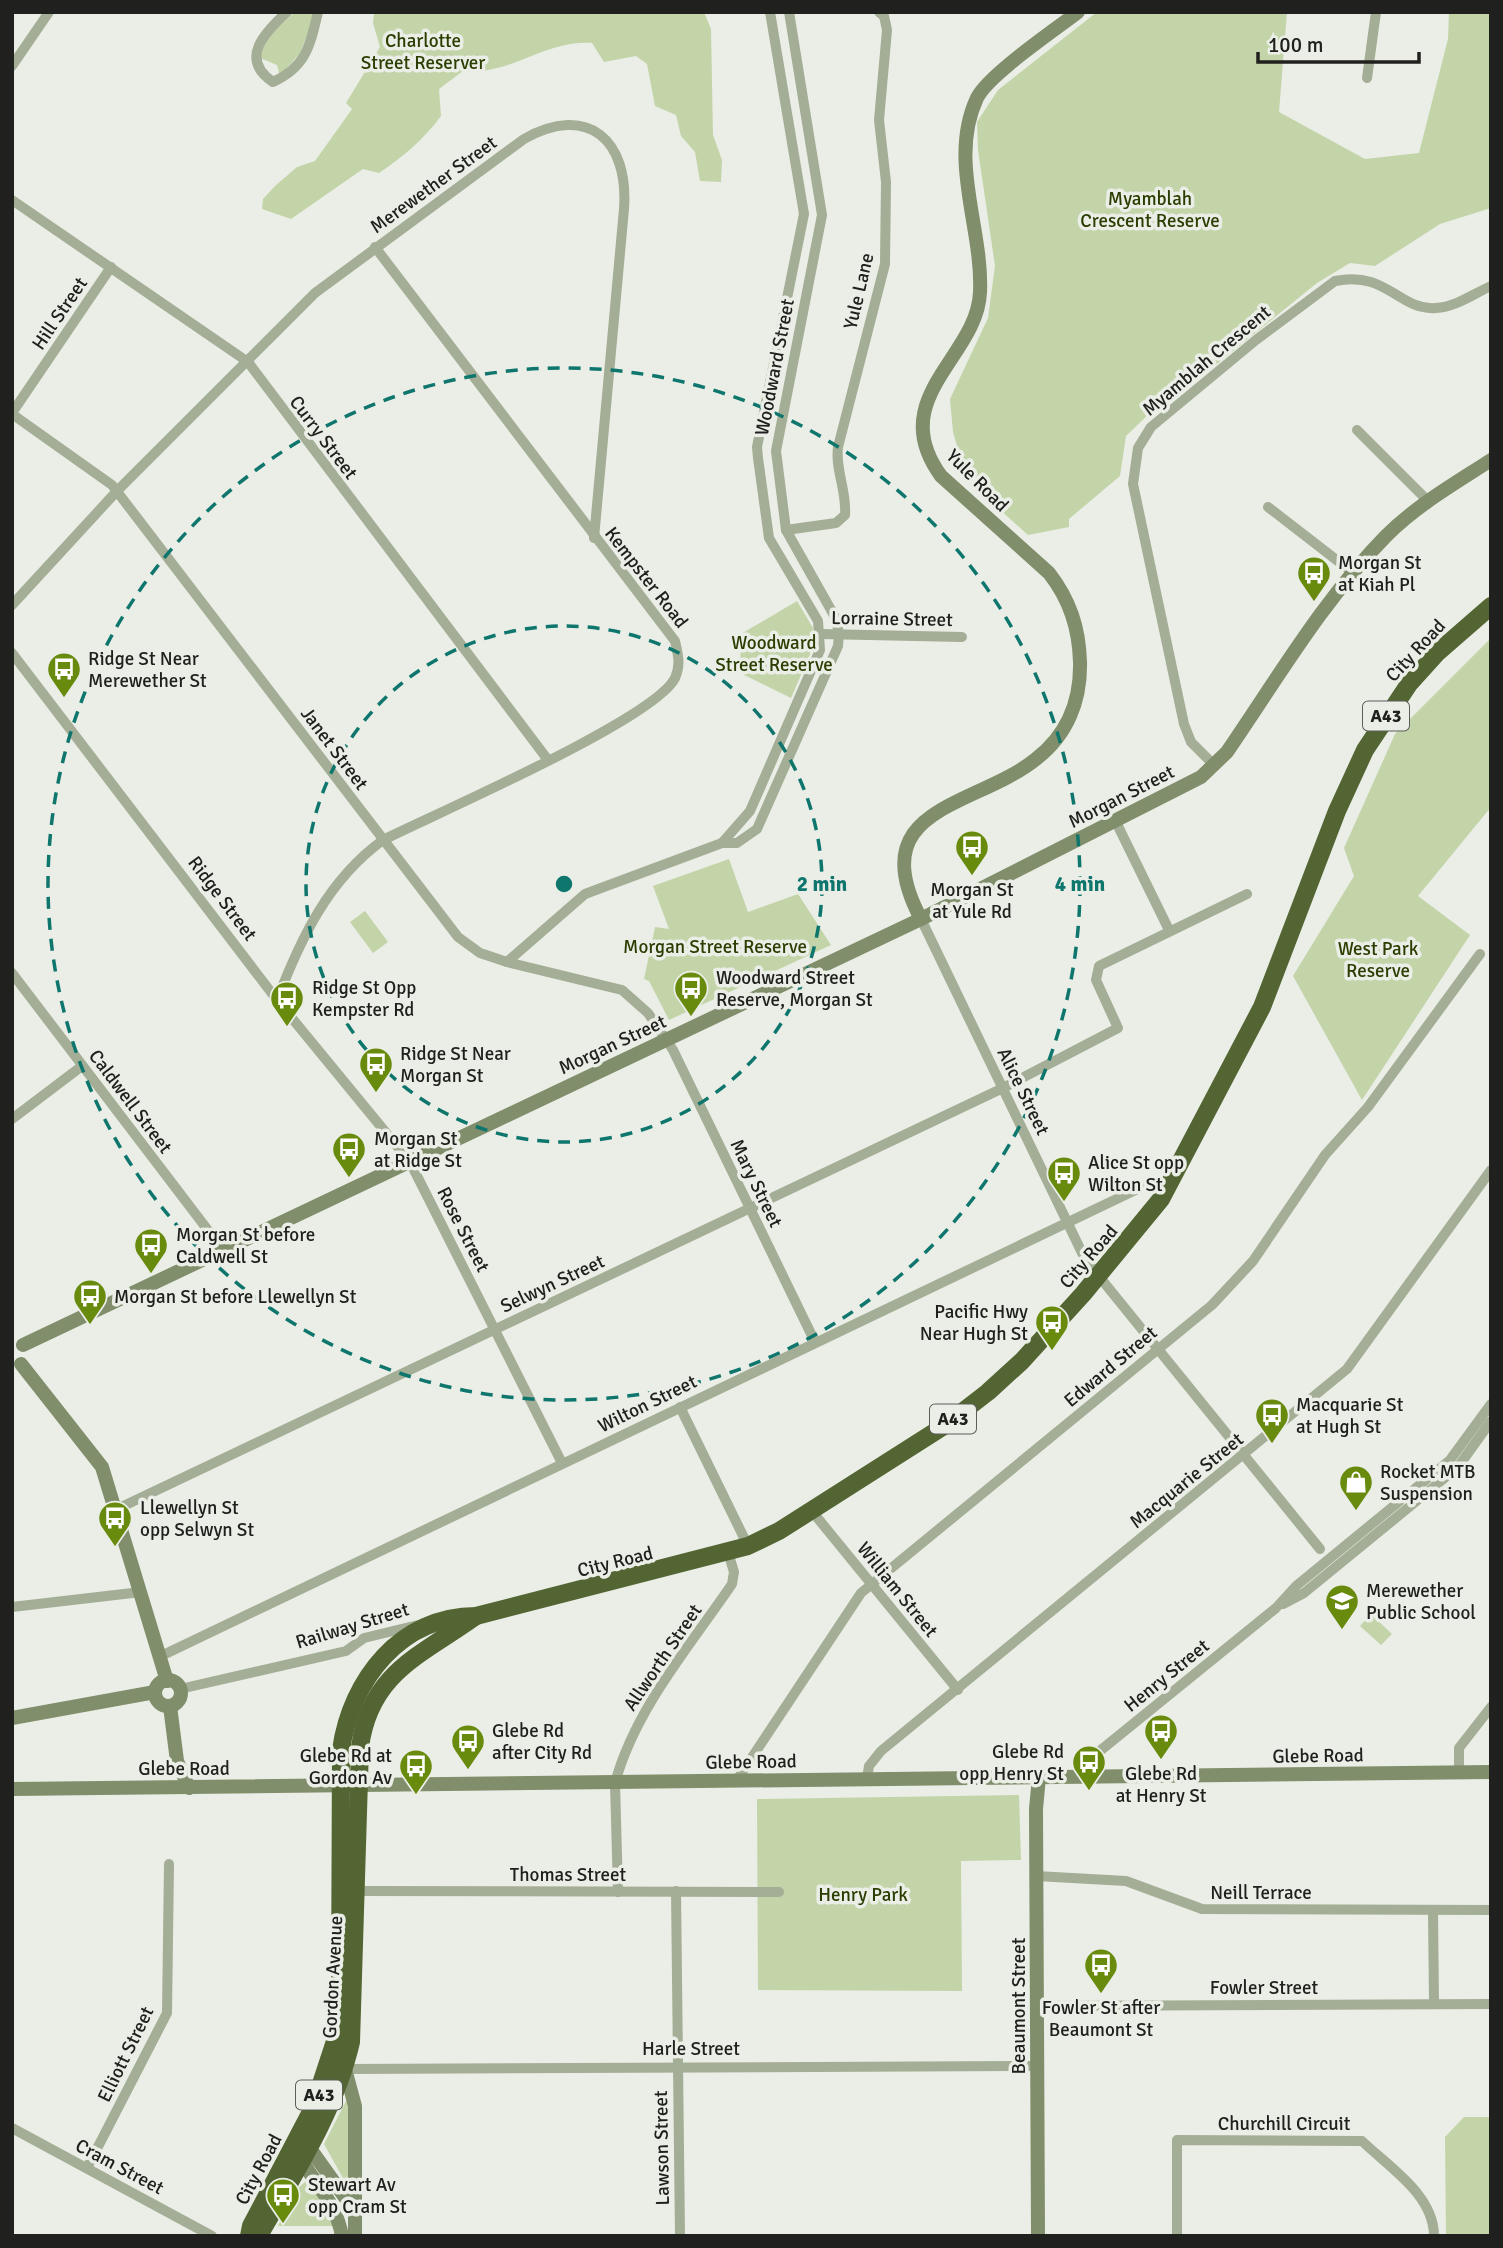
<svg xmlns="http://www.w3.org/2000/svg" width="1503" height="2248" font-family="Signika,sans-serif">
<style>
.green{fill:#c3d4a9}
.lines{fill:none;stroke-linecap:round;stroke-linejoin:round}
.street{stroke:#a4ad95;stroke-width:10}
.secondary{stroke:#808e6b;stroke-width:14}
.highway{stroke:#536532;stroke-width:18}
.ring{fill:none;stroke:#0f766e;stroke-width:3.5;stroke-dasharray:12 9}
.labels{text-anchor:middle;stroke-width:7;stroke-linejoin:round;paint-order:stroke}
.shield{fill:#eaeee6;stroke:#5d5e5a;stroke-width:2}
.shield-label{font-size:18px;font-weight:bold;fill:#20211e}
.park-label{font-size:19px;fill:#2b3d00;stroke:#eaeee6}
.street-label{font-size:19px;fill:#20211e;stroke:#eaeee6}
.poi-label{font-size:19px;fill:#20211e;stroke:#eaeee6;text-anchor:start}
.centre{fill:#0f766e;stroke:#eaeee6;stroke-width:3.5}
.ring-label{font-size:21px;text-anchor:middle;font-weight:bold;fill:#0f766e;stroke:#eaeee6;stroke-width:7;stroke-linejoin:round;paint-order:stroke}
</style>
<rect width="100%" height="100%" fill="#eaeee6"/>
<g class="green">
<path d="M295,12h21l-16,41 -20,23 -3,-11 -17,-7c4,-21 21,-33 35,-46z"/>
<path d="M374,12h330l7,17 2,106 9,25 -1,22 -21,-1 -5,-29 -14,-16 -5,-21 -21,-9 -8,-42 -11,-8 -32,6 -12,-19c-48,-3 -79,32 -129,28l-24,18 2,27c-17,23 -38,41 -62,57l-16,-4 -72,50 -29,-10 1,-10 12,-13 22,-19 18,-6 37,-52 -6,-6 34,-56 -7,-24z"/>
<path d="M1097,12h190l-8,100 86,47 54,-6 29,-114 1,-27h42v196l-51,16 -65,42 -25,-3 -33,20 -115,93 -23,9 -53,51 -6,40 -51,43v8l-41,8 -49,-44 -17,-27 -9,-32 -3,-33 38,-81 7,-52 -17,-116 -1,-28 21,-32z"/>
<path d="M797,601l16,27 1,17 -23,53 -51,-25 1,-39z"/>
<path d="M1491,638v169l-73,89 52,39 -108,165 -69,-124 61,-100 -10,-28 51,-114z"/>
<path d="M729,859l19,53 50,-18 33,51 -162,75 -20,-39 -5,-2 11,-52 14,2 -16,-43z"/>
<path d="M365,911l23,31 -15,11 -23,-31z"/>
<path d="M1371,1614l21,20 -11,11 -21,-19z"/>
<path d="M1019,1795l2,65 -60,1 1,130 -204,-1 -1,-191z"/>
<path d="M349,2095v94l-25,-45z"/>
<path d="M1464,2117h27v119h-45l-1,-99z"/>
<path d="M307,2180h6l21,46h-56l18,-36z"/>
</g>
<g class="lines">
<g class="street">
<path d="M287,12c-23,21 -48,47 -14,70 33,-15 37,-36 45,-70"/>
<path d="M12,66l37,-54"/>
<path d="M1367,78l9,-66"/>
<path d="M12,200l236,162 300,398"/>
<path d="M12,413l99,-146"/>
<path d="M12,414l100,71 346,452 22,16 27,9 115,28 26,23 25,37 142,292"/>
<path d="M1357,430l71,71"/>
<path d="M1268,507l84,65"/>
<path d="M786,530l50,-7 9,-8c2,-24 -10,-45 -7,-68l47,-183 1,-82 -7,-62 8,-90 -3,-14 -5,-4"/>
<path d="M12,605l105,-114 198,-198 209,-154c64,-36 105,1 100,70l-30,329"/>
<path d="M821,634l141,3"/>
<path d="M12,653l265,347 133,162 152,301"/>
<path d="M1215,766l-24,-24 -7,-18 -51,-240 5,-36 13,-21 105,-87 79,-59c52,-11 64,30 101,27 20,-1 37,-14 55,-22"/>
<path d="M1115,820l54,110"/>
<path d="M722,843l28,-32 70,-161 -2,-29 -49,-83 -11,-80 -1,-11 47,-233 -34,-202"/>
<path d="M921,919l164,340 235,290"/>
<path d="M507,962l78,-68 137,-51h15l20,-14 81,-183 1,-13 -4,-16 -49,-87 -10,-79 46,-236 -33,-203"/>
<path d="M12,973l211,277"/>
<path d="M277,1000c24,-62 51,-120 106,-160 52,-26 272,-121 292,-162 6,-13 3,-24 0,-37l-300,-394"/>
<path d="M12,1119l70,-53"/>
<path d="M680,1407l68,139"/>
<path d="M115,1510l888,-422 115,-60 -22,-48 3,-14 148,-72"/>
<path d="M811,1510l147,180"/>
<path d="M1283,1604l21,-11 154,-126 33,-46"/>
<path d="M12,1607l129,-15"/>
<path d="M161,1656l987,-472"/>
<path d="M180,1689l166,-38 18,-13 54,-13"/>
<path d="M1459,1773v-25l32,-41"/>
<path d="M1091,1777l3,-19 7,-8 175,-142 20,-22 154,-126 41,-56"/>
<path d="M867,1778l2,-12 12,-15 466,-382 144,-199"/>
<path d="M737,1780l124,-187 351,-288 41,-44 72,-106 43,-48 112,-153"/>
<path d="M1036,1876l90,5 76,28 289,1"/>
<path d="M357,1891l422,1"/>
<path d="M676,1891l4,345"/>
<path d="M618,1892l-3,-109c20,-74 75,-137 117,-199l2,-12 -6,-20"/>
<path d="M1433,1911l1,93"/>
<path d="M1037,2006l454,-2"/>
<path d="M345,2069l692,-3"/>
<path d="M12,2128l200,108"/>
<path d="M87,2168l80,-155 2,-149"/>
<path d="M1177,2236v-96l185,1c28,27 72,54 72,95"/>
</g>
<g class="secondary">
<path d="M921,919c-60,-113 54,-111 115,-160 31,-24 45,-58 44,-97 -1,-34 -10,-62 -31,-89l-108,-97c-57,-78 37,-119 39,-184 3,-64 -32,-132 -3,-194 11,-23 78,-68 101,-86"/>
<path d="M23,1345l898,-426 280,-142 26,-25c50,-73 97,-153 159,-216 31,-31 68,-52 105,-76"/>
<path d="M21,1364l81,103 65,214"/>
<circle cx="168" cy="1693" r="13"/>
<path d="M170,1706l7,55 12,27"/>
<path d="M12,1718l143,-26"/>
<path d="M12,1789l1479,-17"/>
<path d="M345,2069l10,37v130"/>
<path d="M342,2236c-7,-39 -33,-56 -47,-89h14l45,63"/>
<path d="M1038,2236l-2,-427 3,-32"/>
</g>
<g class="highway">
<path d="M261,2232c35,-61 74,-121 90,-190l9,-295c10,-75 62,-92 116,-131"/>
<path d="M249,2236l2,-10 62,-118 24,-73 3,-41 1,-244c10,-71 60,-134 135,-134l272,-70 31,-15 165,-105 44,-34 34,-31 61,-67 78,-95 101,-192 75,-196 28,-61 44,-66 28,-31 54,-47"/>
</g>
</g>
<g class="ring">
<circle cx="564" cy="884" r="258"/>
<circle cx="564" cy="884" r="516"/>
</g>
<defs>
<g id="bus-pin" transform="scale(1.75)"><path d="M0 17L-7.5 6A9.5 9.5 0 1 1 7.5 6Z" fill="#688a0d" stroke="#eaeee6"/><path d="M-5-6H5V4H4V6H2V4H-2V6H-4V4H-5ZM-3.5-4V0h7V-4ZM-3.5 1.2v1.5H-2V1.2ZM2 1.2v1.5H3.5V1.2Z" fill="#fff"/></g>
<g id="shop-pin" transform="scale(1.75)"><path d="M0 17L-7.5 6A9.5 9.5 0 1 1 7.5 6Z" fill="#688a0d" stroke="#eaeee6"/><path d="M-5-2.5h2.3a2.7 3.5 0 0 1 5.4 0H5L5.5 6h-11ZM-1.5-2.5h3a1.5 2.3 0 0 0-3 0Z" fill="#fff"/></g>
<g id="school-pin" transform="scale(1.75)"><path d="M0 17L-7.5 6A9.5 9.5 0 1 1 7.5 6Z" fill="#688a0d" stroke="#eaeee6"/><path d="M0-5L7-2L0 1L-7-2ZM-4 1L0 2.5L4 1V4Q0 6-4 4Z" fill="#fff"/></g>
</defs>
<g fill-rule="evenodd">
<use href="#bus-pin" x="1314" y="573"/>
<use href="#bus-pin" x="64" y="669"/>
<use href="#bus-pin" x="972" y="847"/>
<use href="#bus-pin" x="691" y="988"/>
<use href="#bus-pin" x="287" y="998"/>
<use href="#bus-pin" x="376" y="1064"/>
<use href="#bus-pin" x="349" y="1149"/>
<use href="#bus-pin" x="1064" y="1173"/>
<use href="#bus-pin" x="151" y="1245"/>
<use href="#bus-pin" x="90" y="1296"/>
<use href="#bus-pin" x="1052" y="1322"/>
<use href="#bus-pin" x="1272" y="1415"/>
<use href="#shop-pin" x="1356" y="1482"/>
<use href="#bus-pin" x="115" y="1518"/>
<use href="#school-pin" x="1342" y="1601"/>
<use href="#bus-pin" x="1161" y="1731"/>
<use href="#bus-pin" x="468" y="1741"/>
<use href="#bus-pin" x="1089" y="1762"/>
<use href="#bus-pin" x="416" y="1766"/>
<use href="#bus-pin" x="1101" y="1965"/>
<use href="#bus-pin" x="283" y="2195"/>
</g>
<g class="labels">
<g class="shield">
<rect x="1363" y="701.5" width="46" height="29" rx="5"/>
<rect x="930" y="1404.5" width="46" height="29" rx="5"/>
<rect x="296" y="2080.5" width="46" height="29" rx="5"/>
</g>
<g class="shield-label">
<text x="1386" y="722">A43</text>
<text x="953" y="1425">A43</text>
<text x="319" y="2101">A43</text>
</g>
<g class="park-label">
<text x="423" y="47">Charlotte<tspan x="423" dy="22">Street Reserver</tspan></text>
<text x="1150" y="205">Myamblah<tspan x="1150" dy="22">Crescent Reserve</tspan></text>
<text x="774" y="649">Woodward<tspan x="774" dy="22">Street Reserve</tspan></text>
<text x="715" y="953">Morgan Street Reserve</text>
<text x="1378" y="955">West Park<tspan x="1378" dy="22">Reserve</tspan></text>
<text x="863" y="1901">Henry Park</text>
</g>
<g class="street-label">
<text transform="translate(433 184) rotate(-36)" y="7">Merewether Street</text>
<text transform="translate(858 291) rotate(-77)" y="7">Yule Lane</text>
<text transform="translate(59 313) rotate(-56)" y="7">Hill Street</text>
<text transform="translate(1206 360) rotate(-40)" y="7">Myamblah Crescent</text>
<text transform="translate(774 367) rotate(-79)" y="7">Woodward Street</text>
<text transform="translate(324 437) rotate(53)" y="7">Curry Street</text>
<text transform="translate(978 480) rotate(45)" y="7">Yule Road</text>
<text transform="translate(647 577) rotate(52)" y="7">Kempster Road</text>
<text transform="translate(892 618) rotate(1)" y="7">Lorraine Street</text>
<text transform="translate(1415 650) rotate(-47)" y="7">City Road</text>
<text transform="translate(335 748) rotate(53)" y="7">Janet Street</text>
<text transform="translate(1121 796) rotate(-27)" y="7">Morgan Street</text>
<text transform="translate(223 898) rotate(53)" y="7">Ridge Street</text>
<text transform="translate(612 1044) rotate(-25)" y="7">Morgan Street</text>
<text transform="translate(1024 1091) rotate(64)" y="7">Alice Street</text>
<text transform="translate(131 1101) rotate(53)" y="7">Caldwell Street</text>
<text transform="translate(757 1183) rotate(64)" y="7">Mary Street</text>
<text transform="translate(464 1229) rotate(63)" y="7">Rose Street</text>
<text transform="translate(1088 1256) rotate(-49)" y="7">City Road</text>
<text transform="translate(552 1283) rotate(-25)" y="7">Selwyn Street</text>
<text transform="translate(1110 1366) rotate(-40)" y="7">Edward Street</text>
<text transform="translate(647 1403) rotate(-26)" y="7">Wilton Street</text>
<text transform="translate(1186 1480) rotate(-39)" y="7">Macquarie Street</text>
<text transform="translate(615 1561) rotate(-14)" y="7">City Road</text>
<text transform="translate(898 1589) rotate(51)" y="7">William Street</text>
<text transform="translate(352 1625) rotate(-17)" y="7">Railway Street</text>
<text transform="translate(662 1657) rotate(-56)" y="7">Allworth Street</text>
<text transform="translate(1166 1675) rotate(-39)" y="7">Henry Street</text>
<text transform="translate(1318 1755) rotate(-1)" y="7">Glebe Road</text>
<text transform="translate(751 1761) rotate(-1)" y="7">Glebe Road</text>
<text x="184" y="1775">Glebe Road</text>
<text x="568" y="1881">Thomas Street</text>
<text x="1261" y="1899">Neill Terrace</text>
<text transform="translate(332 1977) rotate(-87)" y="7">Gordon Avenue</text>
<text x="1264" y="1994">Fowler Street</text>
<text transform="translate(1018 2006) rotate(-90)" y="7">Beaumont Street</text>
<text x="691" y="2055">Harle Street</text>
<text transform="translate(125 2054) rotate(-64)" y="7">Elliott Street</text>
<text x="1284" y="2130">Churchill Circuit</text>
<text transform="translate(661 2148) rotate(-91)" y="7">Lawson Street</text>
<text transform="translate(120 2166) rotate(28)" y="7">Cram Street</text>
<text transform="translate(258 2169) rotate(-62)" y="7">City Road</text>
</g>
<g class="poi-label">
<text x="1338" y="569">Morgan St<tspan x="1338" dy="22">at Kiah Pl</tspan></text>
<text x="88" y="665">Ridge St Near<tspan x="88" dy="22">Merewether St</tspan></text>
<text x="972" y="896" text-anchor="middle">Morgan St<tspan x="972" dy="22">at Yule Rd</tspan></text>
<text x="716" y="984">Woodward Street<tspan x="716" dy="22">Reserve, Morgan St</tspan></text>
<text x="312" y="994">Ridge St Opp<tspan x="312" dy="22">Kempster Rd</tspan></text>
<text x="400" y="1060">Ridge St Near<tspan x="400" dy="22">Morgan St</tspan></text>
<text x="374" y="1145">Morgan St<tspan x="374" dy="22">at Ridge St</tspan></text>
<text x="1088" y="1169">Alice St opp<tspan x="1088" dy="22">Wilton St</tspan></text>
<text x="176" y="1241">Morgan St before<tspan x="176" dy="22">Caldwell St</tspan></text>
<text x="114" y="1303">Morgan St before Llewellyn St</text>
<text x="1028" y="1318" text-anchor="end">Pacific Hwy<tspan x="1028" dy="22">Near Hugh St</tspan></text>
<text x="1296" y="1411">Macquarie St<tspan x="1296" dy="22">at Hugh St</tspan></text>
<text x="1380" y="1478">Rocket MTB<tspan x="1380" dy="22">Suspension</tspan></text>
<text x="140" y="1514">Llewellyn St<tspan x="140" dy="22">opp Selwyn St</tspan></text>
<text x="1366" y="1597">Merewether<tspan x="1366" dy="22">Public School</tspan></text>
<text x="492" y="1737">Glebe Rd<tspan x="492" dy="22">after City Rd</tspan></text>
<text x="1064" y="1758" text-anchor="end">Glebe Rd<tspan x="1064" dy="22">opp Henry St</tspan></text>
<text x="392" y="1762" text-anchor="end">Glebe Rd at<tspan x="392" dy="22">Gordon Av</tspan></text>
<text x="1161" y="1780" text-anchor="middle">Glebe Rd<tspan x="1161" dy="22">at Henry St</tspan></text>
<text x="1101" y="2014" text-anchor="middle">Fowler St after<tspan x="1101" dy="22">Beaumont St</tspan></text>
<text x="308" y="2191">Stewart Av<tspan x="308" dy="22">opp Cram St</tspan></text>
</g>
</g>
<circle cx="564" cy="884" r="10" class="centre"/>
<g class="ring-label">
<text x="822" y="891">2 min</text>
<text x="1080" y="891">4 min</text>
</g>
<rect width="1503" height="2248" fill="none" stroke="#20211e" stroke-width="28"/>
<path d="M1258 52v10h161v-10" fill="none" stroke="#20211e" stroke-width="3.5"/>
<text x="1268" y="52" font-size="21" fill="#20211e" stroke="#eaeee6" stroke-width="5" paint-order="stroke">100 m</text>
</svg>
